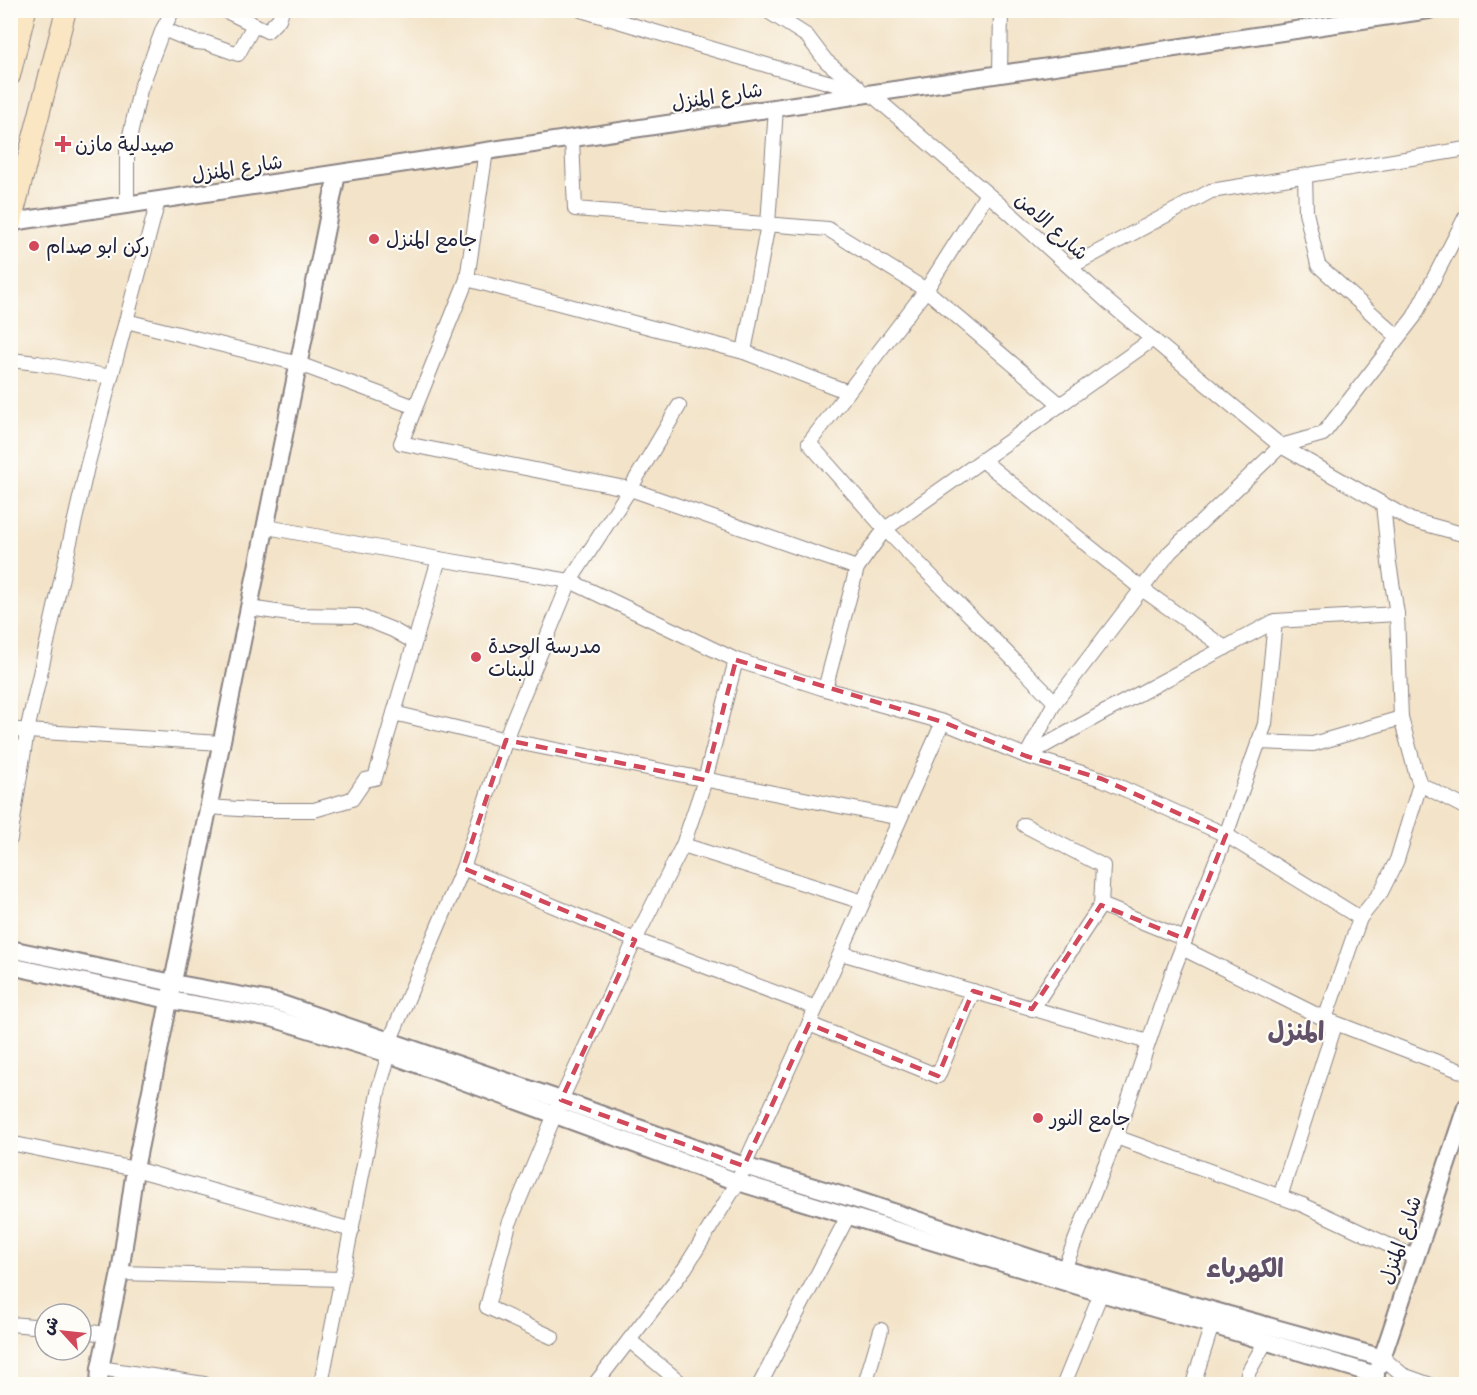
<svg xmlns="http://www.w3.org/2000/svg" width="1477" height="1395" font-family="Sriracha,'Playpen Sans Arabic',sans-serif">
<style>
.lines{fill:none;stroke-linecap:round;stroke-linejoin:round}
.minor-casing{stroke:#8a8282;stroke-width:16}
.tertiary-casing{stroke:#8a8282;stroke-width:20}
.secondary-casing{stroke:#8a8282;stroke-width:22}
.minor{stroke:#fff;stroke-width:14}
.tertiary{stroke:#fff;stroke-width:16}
.secondary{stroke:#fbe6c4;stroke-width:20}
.marked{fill:none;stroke:#d1495b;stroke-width:4.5;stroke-dasharray:12 8;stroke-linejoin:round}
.poi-dot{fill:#d1495b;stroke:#fdfcf7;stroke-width:2}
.labels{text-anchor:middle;stroke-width:4.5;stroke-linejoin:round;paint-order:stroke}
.street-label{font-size:20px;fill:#22223b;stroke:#fdfcf7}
.poi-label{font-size:20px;fill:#22223b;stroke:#fdfcf7;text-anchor:start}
.district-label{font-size:26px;font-weight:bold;fill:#625269;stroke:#fdfcf7}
</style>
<rect width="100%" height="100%" fill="#fdfcf7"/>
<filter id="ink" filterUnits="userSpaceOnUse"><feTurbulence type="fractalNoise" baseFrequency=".0167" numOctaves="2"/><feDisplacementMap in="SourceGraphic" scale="12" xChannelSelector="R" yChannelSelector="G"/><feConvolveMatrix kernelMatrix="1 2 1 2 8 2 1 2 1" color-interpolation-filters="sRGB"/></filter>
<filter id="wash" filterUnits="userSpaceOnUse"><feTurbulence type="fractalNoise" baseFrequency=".008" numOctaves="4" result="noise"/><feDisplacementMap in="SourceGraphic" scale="24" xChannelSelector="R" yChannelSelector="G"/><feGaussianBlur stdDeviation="1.35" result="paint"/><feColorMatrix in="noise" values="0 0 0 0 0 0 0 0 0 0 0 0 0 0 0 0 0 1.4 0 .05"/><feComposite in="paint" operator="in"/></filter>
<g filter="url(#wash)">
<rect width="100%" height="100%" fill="#f3e3c8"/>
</g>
<g filter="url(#ink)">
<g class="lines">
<g class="minor-casing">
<g id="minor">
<path d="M173,10l-10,19 32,13 12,1 31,11 16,-29"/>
<path d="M224,10l43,21 12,-12 3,-9"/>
<path d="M581,10l192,57 98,27 141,121 96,87 173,144 130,74 55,15"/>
<path d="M766,10l41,26 19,25 32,26"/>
<path d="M1000,74l1,-64"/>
<path d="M572,139l3,70 253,20 98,61 -117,153 76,86 170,173"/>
<path d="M486,151l-19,128 277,73 104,40"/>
<path d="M1305,176l1,36 12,53 80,72"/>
<path d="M987,194l-61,96 135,115"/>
<path d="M127,205v-56l13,-59 23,-61"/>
<path d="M1070,267l141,-76 255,-42"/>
<path d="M467,279l-66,164 229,46 227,79"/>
<path d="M126,321l173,43 116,43"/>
<path d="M744,352l24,-128 8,-116"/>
<path d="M10,360l27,3 74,14"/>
<path d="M982,460l160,129 83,59"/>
<path d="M267,527l172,32 131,22 166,79 89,29 118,33 83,34 76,23 124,56 134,83"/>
<path d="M249,608l47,7 62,1 35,14 21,12"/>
<path d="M825,689l32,-121 28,-39 268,-190"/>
<path d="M394,713l112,27 394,78"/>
<path d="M10,729l17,2 194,12"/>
<path d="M1258,742l55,2 88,-26"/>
<path d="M1026,756l29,-54 115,-150 111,-106 42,-12 91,-117 52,-101"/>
<path d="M1026,756l77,-43 172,-92 122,-7"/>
<path d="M1420,784l46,24"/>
<path d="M208,807l46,3h60l38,-11 13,-19 10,-2 64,-219"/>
<path d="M1024,825l79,41 -2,39"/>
<path d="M10,839l17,-108 60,-264 71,-266"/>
<path d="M683,845l180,57"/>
<path d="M463,868l172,72 181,68"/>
<path d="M1182,948l143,71 141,54"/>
<path d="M841,953l307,89"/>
<path d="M1032,1009l69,-104 84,34"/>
<path d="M809,1024l129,52 35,-85"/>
<path d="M1116,1137l187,68 113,53"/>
<path d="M10,1143l125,26 217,61"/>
<path d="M1280,1197l53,-166 -8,-12 35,-101 21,-26 16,-32 23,-76 -4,-11 -15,-55 -4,-104 -8,-51 -6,-59"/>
<path d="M1064,1269l52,-132 57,-166 53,-136 39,-111 10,-103"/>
<path d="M120,1273l221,6"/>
<path d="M10,1324l35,3"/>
<path d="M81,1331l26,3"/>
<path d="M552,1337l-65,-30 22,-83 52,-124 74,-160 48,-95 22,-65 31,-120"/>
<path d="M629,1340l53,44"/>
<path d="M1383,1358l20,17 25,9"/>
<path d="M100,1368l104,16"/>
<path d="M321,1384l58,-296 10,-34 1,-14 73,-172 47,-141 60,-146 60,-92 49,-83"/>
<path d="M595,1384l90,-116 53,-86 6,-16 65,-142 134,-302"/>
<path d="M760,1384l88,-168"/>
<path d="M865,1384l16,-54"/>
<path d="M1064,1384l37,-91"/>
<path d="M1193,1384l19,-59"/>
<path d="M1245,1384l4,-13 17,-30"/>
</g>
</g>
<g class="tertiary-casing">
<g id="tertiary">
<path d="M12,222l1417,-212"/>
<path d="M10,949l163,34 103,19 285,98 183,66 110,33 210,70 319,89"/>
<path d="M10,966l159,34 103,18 117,36 349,128 363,111 111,32 164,50"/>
<path d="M1379,1367l87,-260"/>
<path d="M99,1384l1,-16 20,-95 15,-104 202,-995"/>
</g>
</g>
<g class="secondary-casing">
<g id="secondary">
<path d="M10,76l16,-66"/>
<path d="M10,227l56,-217"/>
</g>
</g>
<use href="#minor" class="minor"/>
<use href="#tertiary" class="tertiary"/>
<use href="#secondary" class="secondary"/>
</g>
</g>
<path class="marked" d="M736,660l207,62 83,34 76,23 124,56 -41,104 -84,-34 -69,104 -59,-18 -35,85 -129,-52 -65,142 -183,-66 74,-160 -172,-72 43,-128 199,40z"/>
<g class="poi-dot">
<path d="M60 135h6v6h6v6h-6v6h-6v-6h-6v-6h6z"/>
<circle cx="374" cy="239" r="6"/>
<circle cx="34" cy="246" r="6"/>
<circle cx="476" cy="657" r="6"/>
<circle cx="1038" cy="1118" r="6"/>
</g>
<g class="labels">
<g class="street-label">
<text transform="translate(717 96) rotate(-9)" y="7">شارع المنزل</text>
<text transform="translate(237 168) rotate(-9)" y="7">شارع المنزل</text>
<text transform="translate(1052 226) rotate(42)" y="7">شارع الامن</text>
<text transform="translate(1400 1240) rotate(-71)" y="7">شارع المنزل</text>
</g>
<g class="poi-label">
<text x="75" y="151">صيدلية مازن</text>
<text x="386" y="246">جامع المنزل</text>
<text x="46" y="253">ركن ابو صدام</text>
<text x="488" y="653">مدرسة الوحدة<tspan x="488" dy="23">للبنات</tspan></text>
<text x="1050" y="1125">جامع النور</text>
</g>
<g class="district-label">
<text x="1296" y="1040">المنزل</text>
<text x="1245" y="1277">الكهرباء</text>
</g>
</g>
<rect width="1477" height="1395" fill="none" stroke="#fdfcf7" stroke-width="36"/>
<g transform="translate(63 1332) rotate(297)"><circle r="28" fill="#fdfcf7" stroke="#a5a5ac" stroke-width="1.5"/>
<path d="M0-4.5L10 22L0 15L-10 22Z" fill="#d1495b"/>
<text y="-9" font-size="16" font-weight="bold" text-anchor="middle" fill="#22223b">ش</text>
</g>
</svg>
